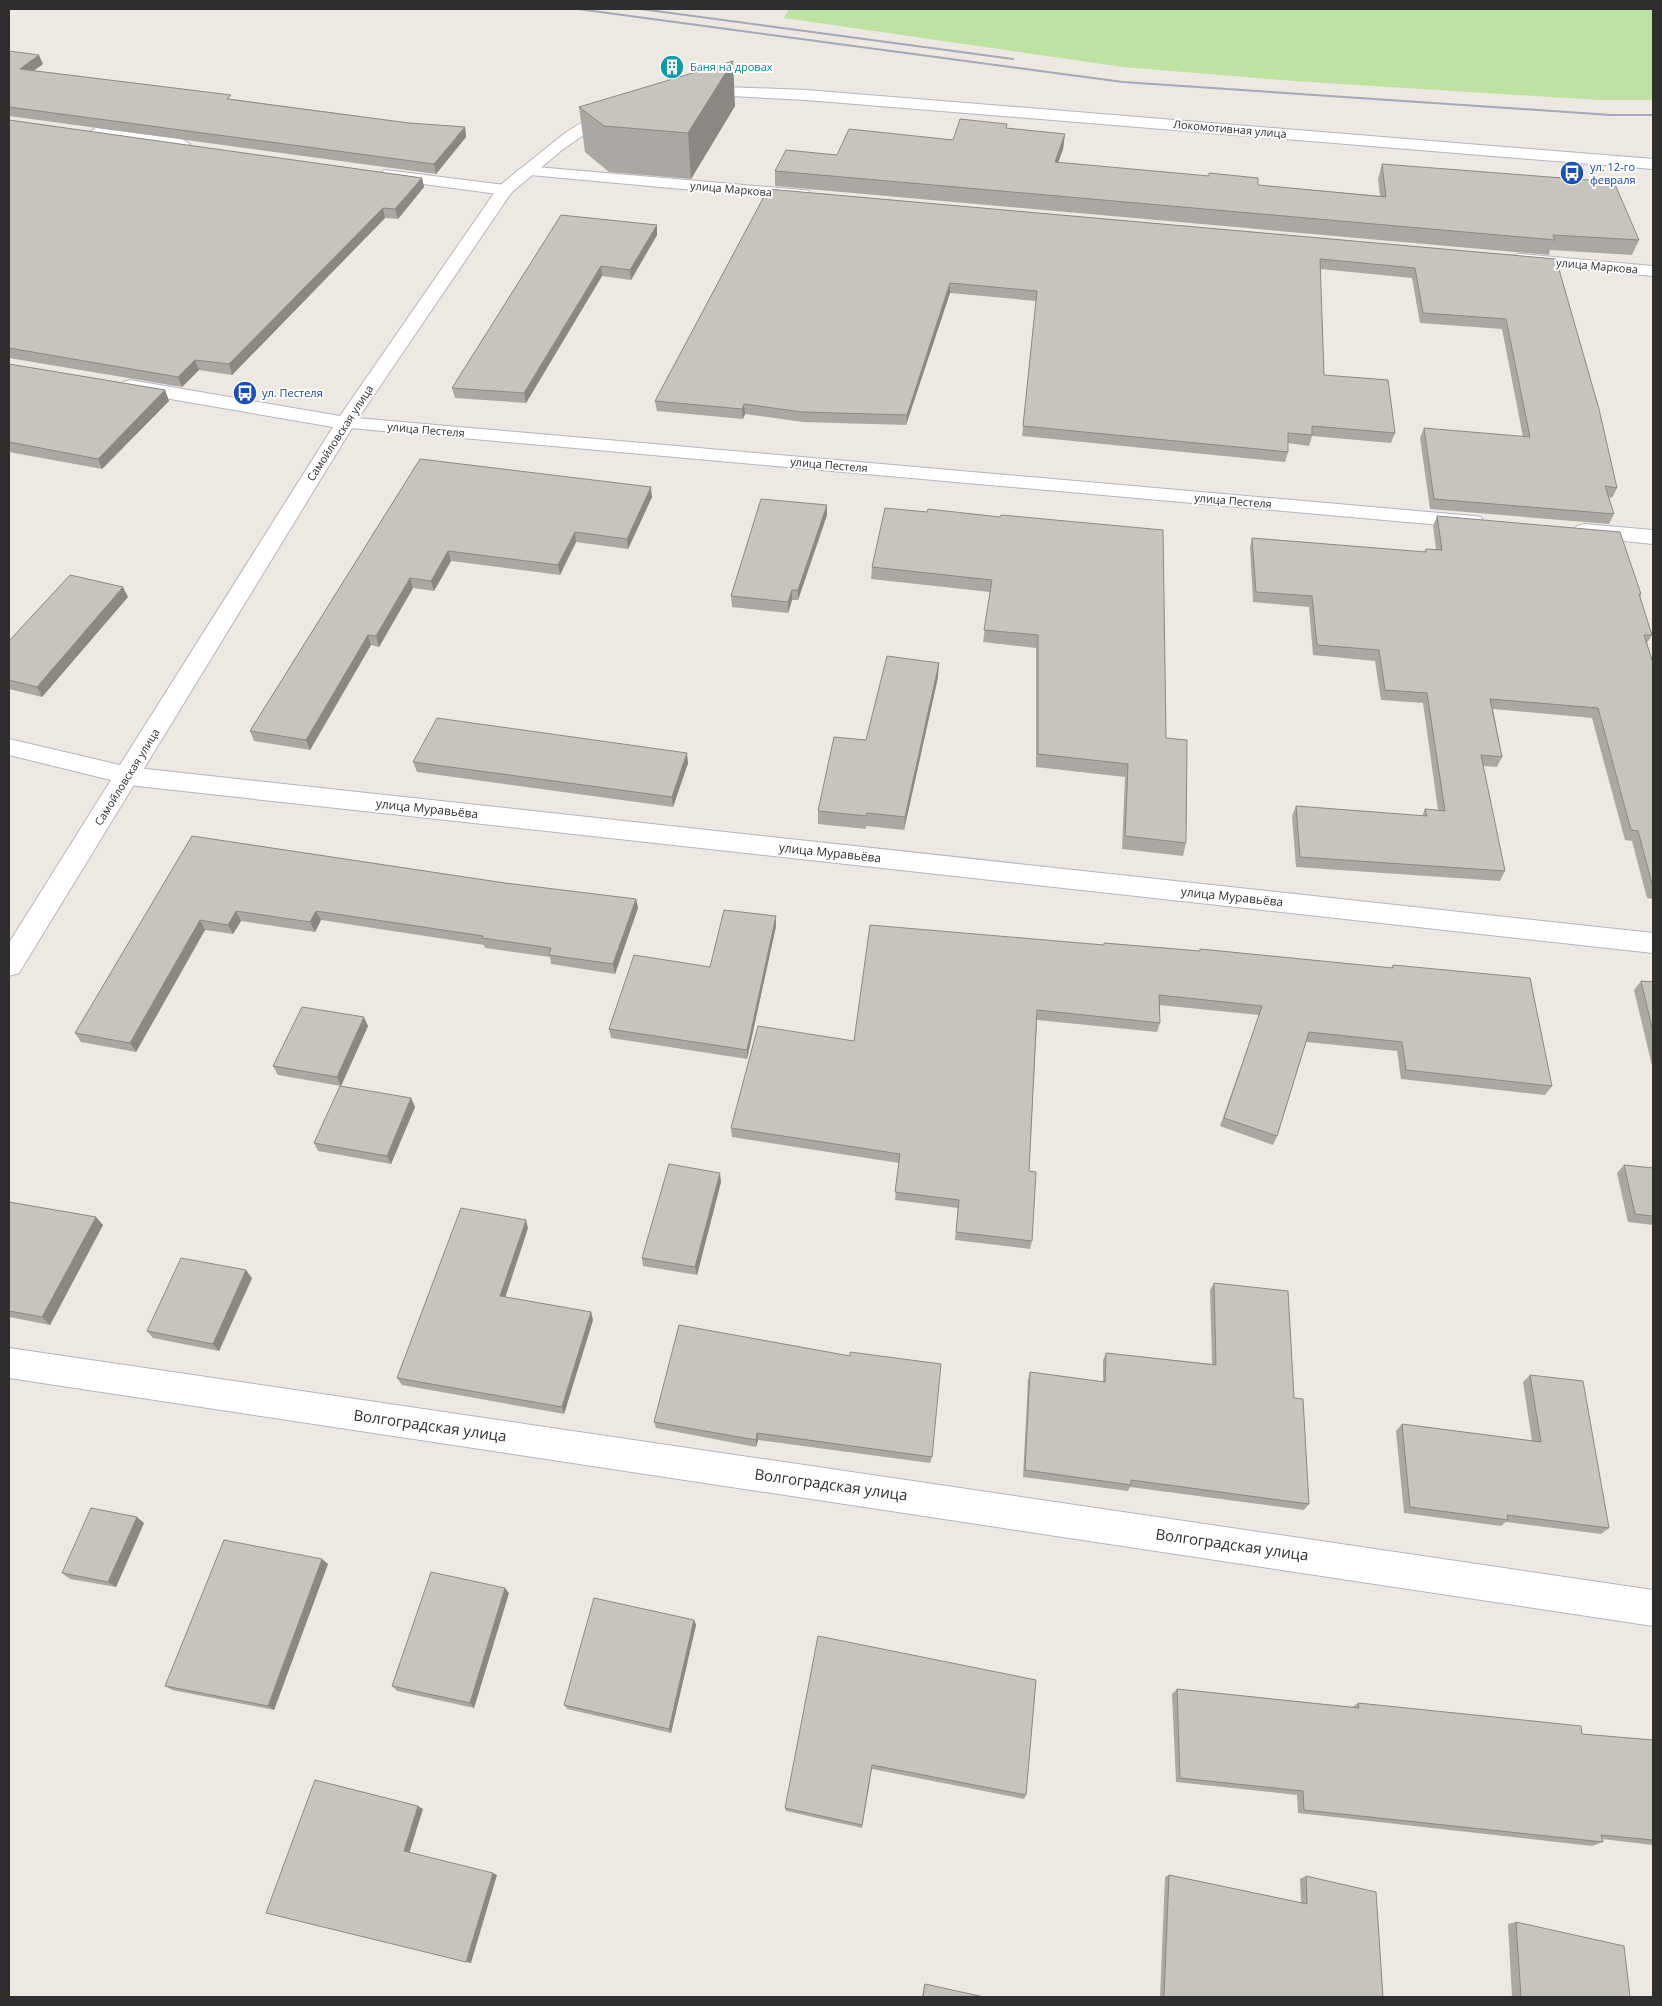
<svg xmlns="http://www.w3.org/2000/svg" width="1662" height="2006" font-family="'Open Sans',sans-serif">
<style>
.green{fill:#bde2a1}
.lines{fill:none;stroke-linecap:round;stroke-linejoin:round}
.street-casing{stroke:#b2b5bd;stroke-width:2}
.secondary-casing{stroke:#b2b5bd;stroke-width:2}
.street{fill:#fff;fill-rule:evenodd}
.secondary{fill:#fff;fill-rule:evenodd}
.rail{stroke:#a4a8b7;stroke-width:2}
.wall{fill:#aba8a3}
.shaded-wall{fill:#8b8884}
.building{fill:#c7c3bd;stroke:#8b8884}
.labels{text-anchor:middle;stroke-width:4;stroke-linejoin:round;paint-order:stroke}
.far-culture-label{font-size:11px;fill:#0d838f;stroke:#fff;text-anchor:start}
.far-street-label{font-size:11px;fill:#2e2e2e;stroke:#fff}
.far-transit-label{font-size:11px;fill:#164399;stroke:#fff;text-anchor:start}
.street-label{font-size:12px;fill:#2e2e2e;stroke:#fff}
.near-street-label{font-size:15px;fill:#2e2e2e;stroke:#fff}
</style>
<rect width="100%" height="100%" fill="#eee8e2"/>
<path class="green" d="M789,9h864v91h-54l-305,-19 -171,-14 -339,-49z"/>
<g class="lines">
<g class="street-casing">
<g id="street">
<path d="M96,128l86,11 8,5 -8,5 -92,-13 -2,-3z"/>
<path d="M525,166l278,24 6,1 2,4 -2,4 -6,1 -284,-26 -2,-3z"/>
<path d="M385,170l120,15 6,1 2,4 -2,4 -6,1 -126,-17 -2,-3z"/>
<path d="M1520,254l133,12v10l-139,-13 -3,-4 3,-4z"/>
<path d="M345,417l1129,99 7,1 3,5 -3,5 -7,1 -1136,-101 -3,-4 3,-4z"/>
<path d="M1584,524l69,6v14l-76,-8 -4,-5 4,-5z"/>
<path d="M128,767l1525,166v20l-1525,-168 -9,-3 -3,-6 3,-6z"/>
<path d="M9,1348l1644,242v36l-1644,-248z"/>
</g>
</g>
<g class="secondary-casing">
<g id="secondary">
<path d="M698,86l108,4 847,69v10l-847,-69 -113,-6 -3,-3z"/>
<path d="M613,103l8,5 -3,3 -56,39 -51,43 -156,230 -336,550 -10,3v-33l102,-163 -102,-25v-16l111,26 213,-338 -203,-35 -7,-2 -3,-4 3,-4 7,-2 210,36 159,-230 66,-53z"/>
</g>
</g>
<use href="#street" class="street"/>
<use href="#secondary" class="secondary"/>
<g class="rail">
<path d="M578,9l545,73 488,33h42"/>
<path d="M641,9l372,50"/>
</g>
</g>
<g class="wall">
<path d="M9,51l34,13 -9,7 198,28 177,24 56,4 1,10 -30,37 -427,-58z"/>
<path d="M735,106l-44,73 -82,-7 -24,-20 -6,-45z"/>
<path d="M9,120l413,58 2,9 -26,32 -13,-1 -153,157 -33,-5 -17,17 -173,-29z"/>
<path d="M1007,128l58,6 -2,15 -5,14 200,22 122,11 -2,-17 4,-15 257,76 -7,15 -82,-5 -1,5 -774,-69v-15l62,-16 116,-15z"/>
<path d="M768,189l788,70 61,229 -5,10 -4,-1 6,17 -5,10 -179,-15 -10,-71 4,-10 99,9 -21,-108 -82,-6 -8,-45 -92,-9 4,106 71,58 -4,10 -79,-7 -3,10 -21,-3v9l-3,10 -263,-26 14,-135 -86,-8 -44,132 -103,-3 -58,-8 -2,5 -86,-8 -2,-10z"/>
<path d="M561,215l96,10v10l-26,45 -29,-4 -76,127 -71,-5 -3,-10z"/>
<path d="M9,364l156,26 4,11 -67,68 -93,-17z"/>
<path d="M420,459l232,38 -24,52 -52,-7 -16,33 -109,-14 -17,30 -21,-3 -34,59 -8,-2 -61,105 -56,-9 -4,-10z"/>
<path d="M927,512l239,226 20,105 -3,13 -61,-7 3,-72 -89,-10v-119l-53,-6 7,-50 -119,-13 1,-12z"/>
<path d="M827,515l-29,85h-6l-4,13 -56,-6 -1,-11z"/>
<path d="M1437,516l204,78 -1,4 12,37 -5,8 6,20v236l-6,-1 -15,-57 -7,-1 -33,-122 -99,-9 9,48 -5,10 -14,-1 22,105 -5,10 -204,-14 -4,-51 4,-10 126,10 3,-7 13,1 -15,-107 -42,-3 -6,-39 -62,-6 -4,-48 -56,-5 -3,-54 2,-10 172,14 2,-3h10l-3,-23z"/>
<path d="M128,597l-86,100 -33,-8v-48z"/>
<path d="M938,677l-34,153 -38,-4v3l-48,-5v-13l48,-71z"/>
<path d="M413,762l275,1 -15,44 -256,-35z"/>
<path d="M192,836l313,47 131,16 2,9 -23,66 -64,-10 -1,-7 -65,-9 -1,-3 -163,-25 -6,12 -74,-11 -8,13 -28,-4 -69,122 -55,-10 -6,-9z"/>
<path d="M776,916v10l-29,133 -136,-21 -2,-9 101,-62z"/>
<path d="M1104,943l96,8v-2l191,19 2,-3 159,121 -7,9 -144,-16 -4,-28 -91,-9 -29,94 -4,9 -53,-19 39,-111 -100,-10 1,18 -3,9 -120,-12 -8,151 3,70 -2,8 -75,-9 3,-32 -63,-8 4,-37 -167,-26 -1,-9 123,-87 250,-96z"/>
<path d="M1641,981l12,1v88l-19,-80z"/>
<path d="M368,1026l-27,60 -63,-11 -5,-9z"/>
<path d="M411,1098l4,9 -24,57 -73,-13 -4,-8z"/>
<path d="M1624,1165l29,3v57l-25,-3 -11,-49z"/>
<path d="M721,1182l-24,93 -54,-9 -1,-8z"/>
<path d="M9,1202l94,23 -53,100 -41,-8z"/>
<path d="M528,1228l-23,69 86,15 2,8 -29,94 -162,-29 -5,-7z"/>
<path d="M252,1278l-33,73 -66,-13 -6,-7z"/>
<path d="M1214,1283l80,115 15,106 -5,6 -174,-23 -2,4 -105,-14 5,-97 2,-8 73,10v-22l3,-7 106,11 -2,-74z"/>
<path d="M679,1325l253,132 -2,6 -172,-23 -2,7 -100,-19 -2,-6z"/>
<path d="M1530,1375l79,153 -8,6 -95,-12 -5,4 -97,-13 -8,-82 6,-7 130,17 -9,-59z"/>
<path d="M144,1523l-28,64 -46,-8 -8,-6z"/>
<path d="M328,1564l-54,146 -102,-20 -7,-4z"/>
<path d="M509,1593l-35,115 -77,-17 -5,-5z"/>
<path d="M694,1620l2,5 -25,108 -104,-24 -3,-4z"/>
<path d="M1036,1680l-10,115 -2,4 -152,-30 -10,59 -76,-17 -1,-3z"/>
<path d="M1177,1689l175,18 6,-4 224,31 71,6v105l-51,-6 1,3 -11,4 -294,-33 -1,-18 -121,-13 -4,-88z"/>
<path d="M1169,1875l132,28 -1,-24 6,-3 77,121h-223l5,-120z"/>
<path d="M1516,1922l114,75h-118l-4,-73z"/>
<path d="M925,1984l59,13h-62l2,-11z"/>
</g>
<g class="shaded-wall">
<path d="M39,55l4,9 -20,14 -3,-9z"/>
<path d="M733,61l2,45 -44,73 -3,-46z"/>
<path d="M465,127l1,10 -30,37 -2,-10z"/>
<path d="M1065,134l-2,15 -10,28 2,-15z"/>
<path d="M422,178l2,9 -26,32 -3,-10z"/>
<path d="M383,208l2,10 -153,157 -3,-11z"/>
<path d="M657,225v10l-26,45 -1,-10z"/>
<path d="M601,266l1,10 -76,127 -2,-10z"/>
<path d="M950,283v10l-44,132 1,-10z"/>
<path d="M195,360l4,10 -17,17 -4,-10z"/>
<path d="M165,390l4,11 -67,68 -4,-10z"/>
<path d="M744,404l1,10 -2,5 -1,-10z"/>
<path d="M651,487l1,10 -24,52 -1,-10z"/>
<path d="M827,505v10l-29,85v-10z"/>
<path d="M575,532l1,10 -16,33 -2,-10z"/>
<path d="M448,551l3,10 -17,30 -3,-10z"/>
<path d="M410,578l3,10 -34,59 -3,-11z"/>
<path d="M123,587l5,10 -86,100 -5,-10z"/>
<path d="M792,590v10l-4,13v-11z"/>
<path d="M368,635l3,10 -61,105 -4,-10z"/>
<path d="M939,663l-1,14 -34,153 1,-13z"/>
<path d="M687,753l1,10 -15,44 -1,-10z"/>
<path d="M636,899l2,9 -23,66 -2,-10z"/>
<path d="M236,911l5,10 -8,13 -5,-9z"/>
<path d="M316,911l5,9 -6,12 -5,-10z"/>
<path d="M776,916v10l-29,133v-9z"/>
<path d="M200,920l5,10 -69,122 -6,-9z"/>
<path d="M364,1017l4,9 -27,60 -4,-9z"/>
<path d="M411,1098l4,9 -24,57 -4,-8z"/>
<path d="M720,1173l1,9 -24,93 -2,-8z"/>
<path d="M96,1217l7,8 -53,100 -8,-8z"/>
<path d="M526,1220l2,8 -25,76 -3,-8z"/>
<path d="M246,1270l6,8 -33,73 -6,-7z"/>
<path d="M591,1312l2,8 -29,94 -2,-7z"/>
<path d="M757,1433l1,7 -2,7v-7z"/>
<path d="M137,1517l7,6 -28,64 -8,-5z"/>
<path d="M322,1559l6,5 -54,146 -6,-4z"/>
<path d="M505,1588l4,5 -35,115 -4,-5z"/>
<path d="M694,1620l2,5 -25,108 -2,-4z"/>
<path d="M418,1806l5,3 -14,45 -5,-3z"/>
<path d="M493,1873l4,2 -26,88 -5,-1z"/>
</g>
<g class="building">
<path d="M9,51l30,4 -19,14 211,26 -4,4 182,24 56,4 -31,37 -425,-57z"/>
<path d="M733,61l-45,72 -84,-7 -25,-19z"/>
<path d="M960,119l47,5 -1,4 59,6 -10,28 154,14v-3l49,5v7l128,12 -4,-33 232,18 25,58 -86,-5 2,5 -780,-69 11,-21 51,5 12,-26 104,11z"/>
<path d="M9,120l413,58 -27,31 -12,-1 -154,156 -34,-4 -17,17 -169,-29z"/>
<path d="M768,189l788,70 43,150 18,79 -12,-2 9,28 -180,-15 -10,-71 106,9 -24,-118 -83,-6 -8,-45 -95,-9 4,116 64,5 7,53 -83,-7v9l-24,-2v19l-265,-26 14,-135 -87,-8 -43,132 -105,-3 -58,-8 -2,5 -87,-8z"/>
<path d="M561,215l96,10 -27,45 -29,-4 -77,127 -72,-5z"/>
<path d="M9,364l156,26 -67,69 -89,-17z"/>
<path d="M420,459l231,28 -24,52 -52,-7 -17,33 -110,-14 -17,30 -21,-3 -34,58 -8,-1 -62,105 -56,-9z"/>
<path d="M761,499l66,6 -29,85h-6l-4,12 -57,-6z"/>
<path d="M885,508l42,4 1,-3 72,8 1,-2 162,15 3,208 21,2 -1,103 -61,-7 3,-72 -90,-10v-119l-54,-5 8,-50 -120,-13z"/>
<path d="M1437,516l183,16 21,62h-2l13,41h-8l9,28v224l-15,-56 -7,-1 -33,-122 -108,-9 12,58 -21,-2 24,116 -205,-14 -4,-51 131,10 -2,-7 20,2 -18,-118 -42,-3 -6,-40 -62,-5 -5,-49 -56,-4 -4,-54 174,14v-3l16,1z"/>
<path d="M70,575l53,12 -86,100 -28,-7v-39z"/>
<path d="M887,656l52,7 -34,154 -38,-4 -1,3 -48,-5 16,-74 32,3z"/>
<path d="M437,718l250,35 -15,44 -259,-35z"/>
<path d="M192,836l313,47 131,16 -23,65 -64,-9 2,-7 -69,-10 1,-2 -167,-25 -6,11 -74,-11 -8,14 -28,-5 -70,123 -55,-10z"/>
<path d="M724,910l52,6 -29,134 -138,-21 25,-74 76,12z"/>
<path d="M870,925l234,20v-2l96,8v-2l193,19v-3l137,13 22,108 -146,-16 -4,-28 -93,-10 -32,104 -53,-18 38,-112 -103,-11 1,28 -123,-13 -8,161 7,1 -4,69 -76,-9 3,-32 -64,-8 5,-38 -169,-26 27,-102 96,15z"/>
<path d="M1641,981l12,1v50z"/>
<path d="M302,1007l62,10 -27,60 -64,-11z"/>
<path d="M340,1086l71,12 -24,58 -73,-13z"/>
<path d="M669,1164l51,9 -25,94 -53,-9z"/>
<path d="M1624,1165l29,3v48l-18,-2z"/>
<path d="M9,1202l87,15 -54,100 -33,-6z"/>
<path d="M461,1208l65,12 -26,76 91,16 -29,95 -165,-29z"/>
<path d="M181,1258l65,12 -33,74 -66,-13z"/>
<path d="M1214,1283l74,8 6,107 9,1 6,105 -178,-24v5l-106,-15 5,-98 75,10 1,-29 110,12z"/>
<path d="M679,1325l171,31v-4l91,12 -9,93 -175,-24 -1,7 -102,-18z"/>
<path d="M1530,1375l53,6 26,147 -102,-13 1,5 -98,-13 -8,-83 139,18z"/>
<path d="M91,1508l46,9 -29,65 -46,-9z"/>
<path d="M224,1540l98,19 -54,147 -103,-20z"/>
<path d="M431,1572l74,16 -35,115 -78,-17z"/>
<path d="M594,1598l100,22 -25,109 -105,-24z"/>
<path d="M818,1636l218,44 -10,115 -154,-30 -10,60 -77,-17z"/>
<path d="M1177,1689l182,19 -1,-5 223,23 1,8 71,6v100l-52,-5 2,7 -299,-32 -1,-19 -123,-13z"/>
<path d="M315,1780l103,26 -14,45 89,22 -27,89 -200,-49z"/>
<path d="M1169,1875l138,29 -1,-28 70,16 7,105h-219z"/>
<path d="M1516,1922l108,24 6,51h-109z"/>
<path d="M925,1984l59,13h-61z"/>
</g>
<defs>
<g id="building-disc" transform="scale(1.25)"><circle r="9.5" fill="#0f9aa8" stroke="#fff"/><path d="M-4-6H4V6H1V3H-1V6H-4ZM-2.5-4.3h1.7v1.8h-1.7ZM.8-4.3h1.7v1.8H.8ZM-2.5-1h1.7V.8h-1.7ZM.8-1h1.7V.8H.8Z" fill="#fff"/></g>
<g id="bus-disc" transform="scale(1.25)"><circle r="9.5" fill="#1a4fb4" stroke="#fff"/><path d="M-5-6H5V4H4V6H2V4H-2V6H-4V4H-5ZM-3.5-4V0h7V-4ZM-3.5 1.2v1.5H-2V1.2ZM2 1.2v1.5H3.5V1.2Z" fill="#fff"/></g>
</defs>
<g fill-rule="evenodd">
<use href="#building-disc" x="672" y="67"/>
<use href="#bus-disc" x="1572" y="173"/>
<use href="#bus-disc" x="245" y="393"/>
</g>
<g class="labels">
<g class="far-culture-label">
<text x="690" y="71">Баня на дровах</text>
</g>
<g class="far-street-label">
<text transform="translate(1230 129) rotate(5)" y="4">Локомотивная улица</text>
<text transform="translate(731 189) rotate(5)" y="4">улица Маркова</text>
<text transform="translate(1597 266) rotate(5)" y="4">улица Маркова</text>
<text transform="translate(426 430) rotate(5)" y="4">улица Пестеля</text>
<text transform="translate(340 433) rotate(-57)" y="4">Самойловская улица</text>
<text transform="translate(829 465) rotate(5)" y="4">улица Пестеля</text>
<text transform="translate(1233 501) rotate(5)" y="4">улица Пестеля</text>
<text transform="translate(127 777) rotate(-58)" y="4">Самойловская улица</text>
</g>
<g class="far-transit-label">
<text x="1590" y="171">ул. 12-го<tspan x="1590" dy="13">февраля</tspan></text>
<text x="262" y="397">ул. Пестеля</text>
</g>
<g class="street-label">
<text transform="translate(427 809) rotate(6)" y="4">улица Муравьёва</text>
<text transform="translate(830 853) rotate(6)" y="4">улица Муравьёва</text>
<text transform="translate(1232 897) rotate(6)" y="4">улица Муравьёва</text>
</g>
<g class="near-street-label">
<text transform="translate(430 1426) rotate(8)" y="5">Волгоградская улица</text>
<text transform="translate(831 1485) rotate(8)" y="5">Волгоградская улица</text>
<text transform="translate(1232 1545) rotate(8)" y="5">Волгоградская улица</text>
</g>
</g>
<rect width="1662" height="2006" fill="none" stroke="#2e2e2e" stroke-width="20"/>
</svg>
